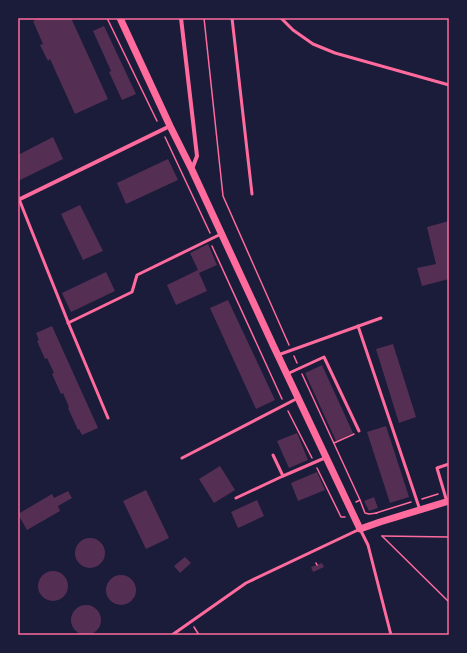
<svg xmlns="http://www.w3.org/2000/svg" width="467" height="653" font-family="Rubik,sans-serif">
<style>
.building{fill:#542f53}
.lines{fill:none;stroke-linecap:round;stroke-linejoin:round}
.path{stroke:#ff6b9d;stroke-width:1.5}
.service{stroke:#ff6b9d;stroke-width:3}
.minor{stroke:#ff6b9d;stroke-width:4}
.tertiary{stroke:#ff6b9d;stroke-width:7}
.neatline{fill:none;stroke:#ff6b9d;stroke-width:1.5}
</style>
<rect width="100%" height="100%" fill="#1b1b3a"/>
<g class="building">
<path d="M40,18h31l37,81 -33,15 -25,-55 -2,2 -8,-16 3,-1 -10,-23z"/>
<path d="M104,26l32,68 -14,6 -13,-28 2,-1 -18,-40z"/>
<path d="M53,137l10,22 -45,22v-26z"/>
<path d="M168,159l10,21 -52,24 -9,-21z"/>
<path d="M80,205l23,46 -20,9 -22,-46z"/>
<path d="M449,221v58l-27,7 -5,-18 19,-4 -9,-37z"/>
<path d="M208,244l9,21 -18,8 8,18 -31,14 -9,-20 31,-15 -8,-17z"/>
<path d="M106,272l9,19 -44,21 -9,-19z"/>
<path d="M228,300l47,100 -19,9 -46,-101z"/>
<path d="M52,326l46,102 -16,7 -3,-6 -1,1 -10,-22 1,-1 -6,-14 -2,1 -9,-20 2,-1 -7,-15 -2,1 -8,-18 2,-1 -3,-7z"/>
<path d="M393,344l23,73 -17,6 -23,-74z"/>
<path d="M322,365l31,68 -17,8 -31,-68z"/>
<path d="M386,426l23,71 -19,6 -23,-71z"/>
<path d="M297,433l11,27 -19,8 -12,-27z"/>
<path d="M220,466l15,24 -21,13 -15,-24z"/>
<path d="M317,472l8,18 -27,11 -7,-18z"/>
<path d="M146,490l23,48 -23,11 -23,-48z"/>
<path d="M68,491l4,7 -14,8 2,5 -33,19 -9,-16 34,-20 2,4z"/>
<path d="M374,497l4,11 -9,3 -5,-10z"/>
<path d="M257,500l7,16 -26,12 -7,-16z"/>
<circle cx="90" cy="553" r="15"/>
<path d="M185,557l6,6 -11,10 -6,-7z"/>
<path d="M322,563l2,4 -11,5 -2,-5z"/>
<circle cx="53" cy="586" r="15"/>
<circle cx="121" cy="590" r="15"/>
<circle cx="86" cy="620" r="15"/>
</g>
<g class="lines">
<g class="path">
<path d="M107,18l50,103"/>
<path d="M204,18l19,178 66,149"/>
<path d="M165,137l45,96"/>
<path d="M212,246l70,153"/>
<path d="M294,356l3,7"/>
<path d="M302,374l58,126"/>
<path d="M288,411l24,47"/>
<path d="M334,443l20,-9"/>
<path d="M317,468l24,49h4"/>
<path d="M422,499l16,-5"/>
<path d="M356,502l4,-2 5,13 4,1 8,-1"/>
<path d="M376,513l35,-11"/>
<path d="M382,536l67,66"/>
<path d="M382,536l67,1"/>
<path d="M316,563l1,2"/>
<path d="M194,627l5,8"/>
</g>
<g class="service">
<path d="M232,18l20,176"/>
<path d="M281,18l12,12 20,14 22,9 114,32"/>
<path d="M19,199l51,128 38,91"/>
<path d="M68,323l64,-31 5,-17 84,-41"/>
<path d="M358,326l62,184"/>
<path d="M278,355l103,-37"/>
<path d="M287,374l37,-17 35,74"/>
<path d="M273,455l10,21 44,-19"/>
<path d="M182,458l116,-60"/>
<path d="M236,498l47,-22"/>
<path d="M447,502l-10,-34 12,-4"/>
<path d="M172,635l74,-52 114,-54 8,16 23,90"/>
</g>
<g class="minor">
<path d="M181,18l16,138 -5,13"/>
<path d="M18,200l152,-74"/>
</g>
<path class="tertiary" d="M120,18l50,108 22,44 81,175 87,184 20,-7 69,-21"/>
</g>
<rect width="467" height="653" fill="none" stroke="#1b1b3a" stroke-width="38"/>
<rect x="19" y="19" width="429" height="615" class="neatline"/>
</svg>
